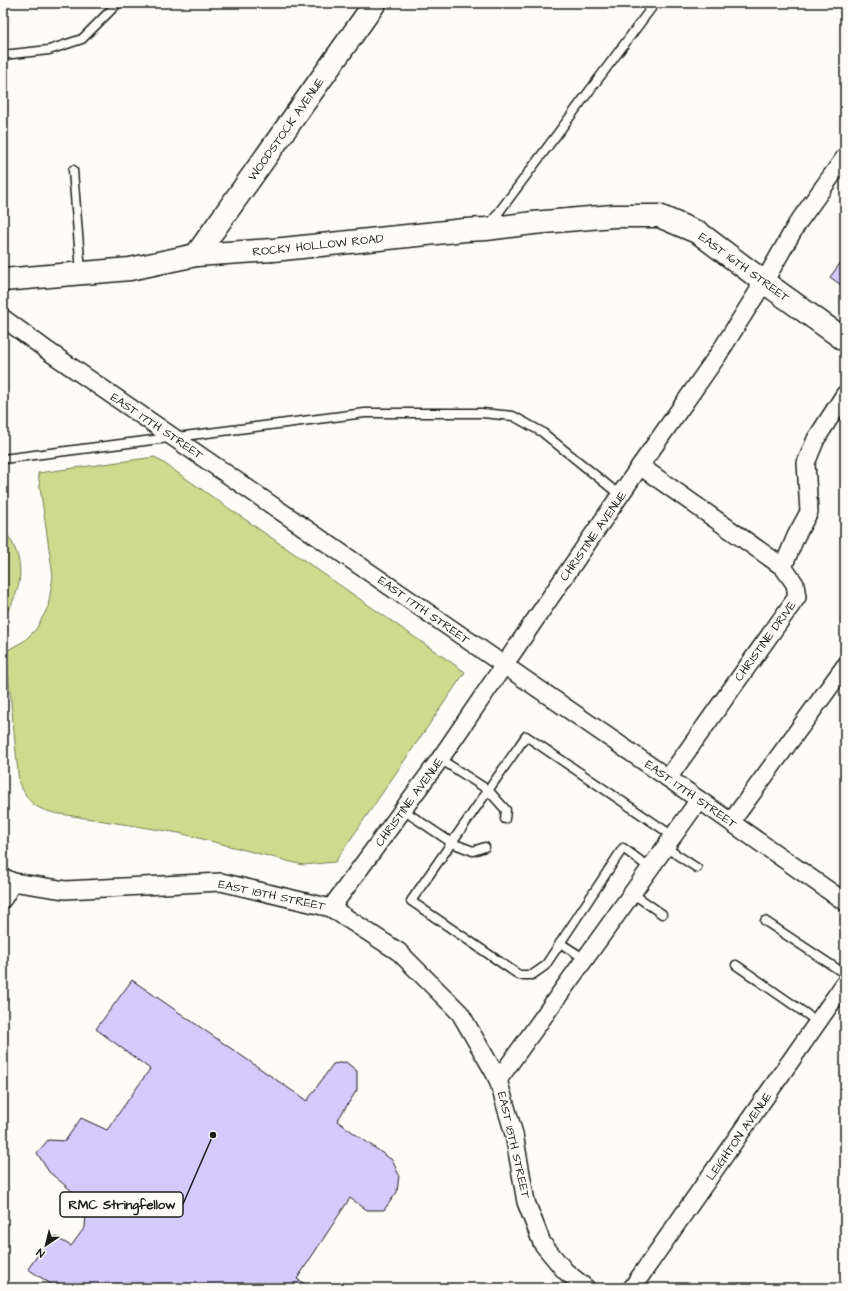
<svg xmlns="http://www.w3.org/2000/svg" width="848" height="1291" font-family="'Architects Daughter',sans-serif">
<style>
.green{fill:#cedb8e;stroke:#757c55}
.building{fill:#d5cafc;stroke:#1c1c1c}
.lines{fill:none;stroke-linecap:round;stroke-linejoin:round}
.lane-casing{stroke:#1c1c1c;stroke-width:11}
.street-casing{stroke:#1c1c1c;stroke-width:20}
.secondary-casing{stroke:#1c1c1c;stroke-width:25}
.lane{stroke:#fdfcf7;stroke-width:8}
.street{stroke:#fdfcf7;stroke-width:17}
.secondary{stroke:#fdfcf7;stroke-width:22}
.labels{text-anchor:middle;stroke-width:4;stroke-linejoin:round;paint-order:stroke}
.street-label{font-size:12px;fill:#1c1c1c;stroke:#fdfcf7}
.leader{fill:none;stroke:#1c1c1c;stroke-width:1.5}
.callout-dot{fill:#1c1c1c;stroke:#fdfcf7;stroke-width:1.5}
.callout{fill:#fdfcf7;stroke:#1c1c1c;stroke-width:1.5}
.callout-label{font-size:13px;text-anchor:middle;font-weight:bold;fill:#1c1c1c}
</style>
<rect width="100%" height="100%" fill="#fdfcf7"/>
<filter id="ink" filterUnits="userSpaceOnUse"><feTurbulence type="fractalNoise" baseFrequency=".025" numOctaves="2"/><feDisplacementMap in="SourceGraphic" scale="8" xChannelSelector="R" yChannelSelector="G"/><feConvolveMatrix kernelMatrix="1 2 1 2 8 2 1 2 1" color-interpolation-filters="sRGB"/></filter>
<g filter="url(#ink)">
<g class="green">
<path d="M155,457l310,215 -130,190 -32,3 -124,-32 -125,-20c-22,-6 -24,-10 -35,-30l-13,-132 18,-10 12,-12 12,-22 5,-31 -15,-103z"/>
<path d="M3,529c23,28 22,60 0,88z"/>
</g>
<g class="building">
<path d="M845,257v31l-15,-11z"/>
<path d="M132,980l175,121 26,-37 13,-2 11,9v19l-20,31 55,39 7,15 -2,17 -13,18h-17l-17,-12 -53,81 15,9h-255l-29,-19 24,-34 19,11 14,-19 1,-16 -13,-19 -24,-20 -12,-19 11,-13 17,1 16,-23 26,12 43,-61 -54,-40z"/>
</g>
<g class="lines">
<g class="lane-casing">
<g id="lane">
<path d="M3,55l46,-5 33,-11 36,-36"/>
<path d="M73,170l8,102"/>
<path d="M490,224l165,-221"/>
<path d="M3,459l362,-46h117l31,3 29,16 79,64"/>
<path d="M440,759l48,31 18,20 -1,9"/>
<path d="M403,810l49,33 21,8 12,-4"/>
<path d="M665,847l32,21"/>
<path d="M650,868l-27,-20 -78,118 -13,9h-13l-108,-74 115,-165 147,100"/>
<path d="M632,893l30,21"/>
<path d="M765,921l80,53"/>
<path d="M560,943l25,16"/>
<path d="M736,965l82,57"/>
</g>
</g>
<g class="street-casing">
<g id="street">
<path d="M3,318l45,33 620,427 177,124"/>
<path d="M640,466l143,101 12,17 2,13 -129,181"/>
<path d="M783,567l13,-31 13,-24 -3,-49 10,-24 29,-45"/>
<path d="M731,822l114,-156"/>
<path d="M3,877l10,5 52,8 156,-8 110,26 68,44 61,61 33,57 5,10 16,54 12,68 16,41 23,28 21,17"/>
<path d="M3,899l10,-17"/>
<path d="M331,908l109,-149 200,-293 78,-111 46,-73 33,-58 48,-67"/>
<path d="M498,1080l201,-280"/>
<path d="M632,1288l213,-305"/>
</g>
</g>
<g class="secondary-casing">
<g id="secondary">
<path d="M196,255l179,-252"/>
<path d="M3,280l127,-11 66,-14 77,-5 192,-20 21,-1 47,-6 80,-7h46l40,17 65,49 81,58"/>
</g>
</g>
<use href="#lane" class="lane"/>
<use href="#street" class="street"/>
<use href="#secondary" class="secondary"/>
</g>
</g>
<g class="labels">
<g class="street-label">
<text transform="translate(286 129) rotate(-55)" y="4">WOODSTOCK AVENUE</text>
<text transform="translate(318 245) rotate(-6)" y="4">ROCKY HOLLOW ROAD</text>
<text transform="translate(744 267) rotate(36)" y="4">EAST 16TH STREET</text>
<text transform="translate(157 426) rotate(34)" y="4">EAST 17TH STREET</text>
<text transform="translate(593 536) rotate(-55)" y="4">CHRISTINE AVENUE</text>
<text transform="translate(424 610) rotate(35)" y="4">EAST 17TH STREET</text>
<text transform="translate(765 641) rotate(-54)" y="4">CHRISTINE DRIVE</text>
<text transform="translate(691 794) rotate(35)" y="4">EAST 17TH STREET</text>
<text transform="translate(409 802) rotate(-54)" y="4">CHRISTINE AVENUE</text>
<text transform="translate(272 895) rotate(12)" y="4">EAST 18TH STREET</text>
<text transform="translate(739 1136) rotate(-55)" y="4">LEIGHTON AVENUE</text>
<text transform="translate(514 1145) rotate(77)" y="4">EAST 18TH STREET</text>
</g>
</g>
<path class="leader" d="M213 1135L183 1204"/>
<circle class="callout-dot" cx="213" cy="1135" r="4"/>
<rect class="callout" x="60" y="1192" width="123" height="25" rx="4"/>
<g class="callout-label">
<text x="122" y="1209">RMC Stringfellow</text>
</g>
<rect width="848" height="1291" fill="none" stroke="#fdfcf7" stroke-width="16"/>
<rect x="8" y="8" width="832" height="1275" fill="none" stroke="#1c1c1c" stroke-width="1.5" filter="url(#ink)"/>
<g transform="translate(46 1245) rotate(215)" stroke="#fdfcf7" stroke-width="3" paint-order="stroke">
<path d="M0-3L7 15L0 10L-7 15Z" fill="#1c1c1c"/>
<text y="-6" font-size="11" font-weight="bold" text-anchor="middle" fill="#1c1c1c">N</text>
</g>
</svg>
